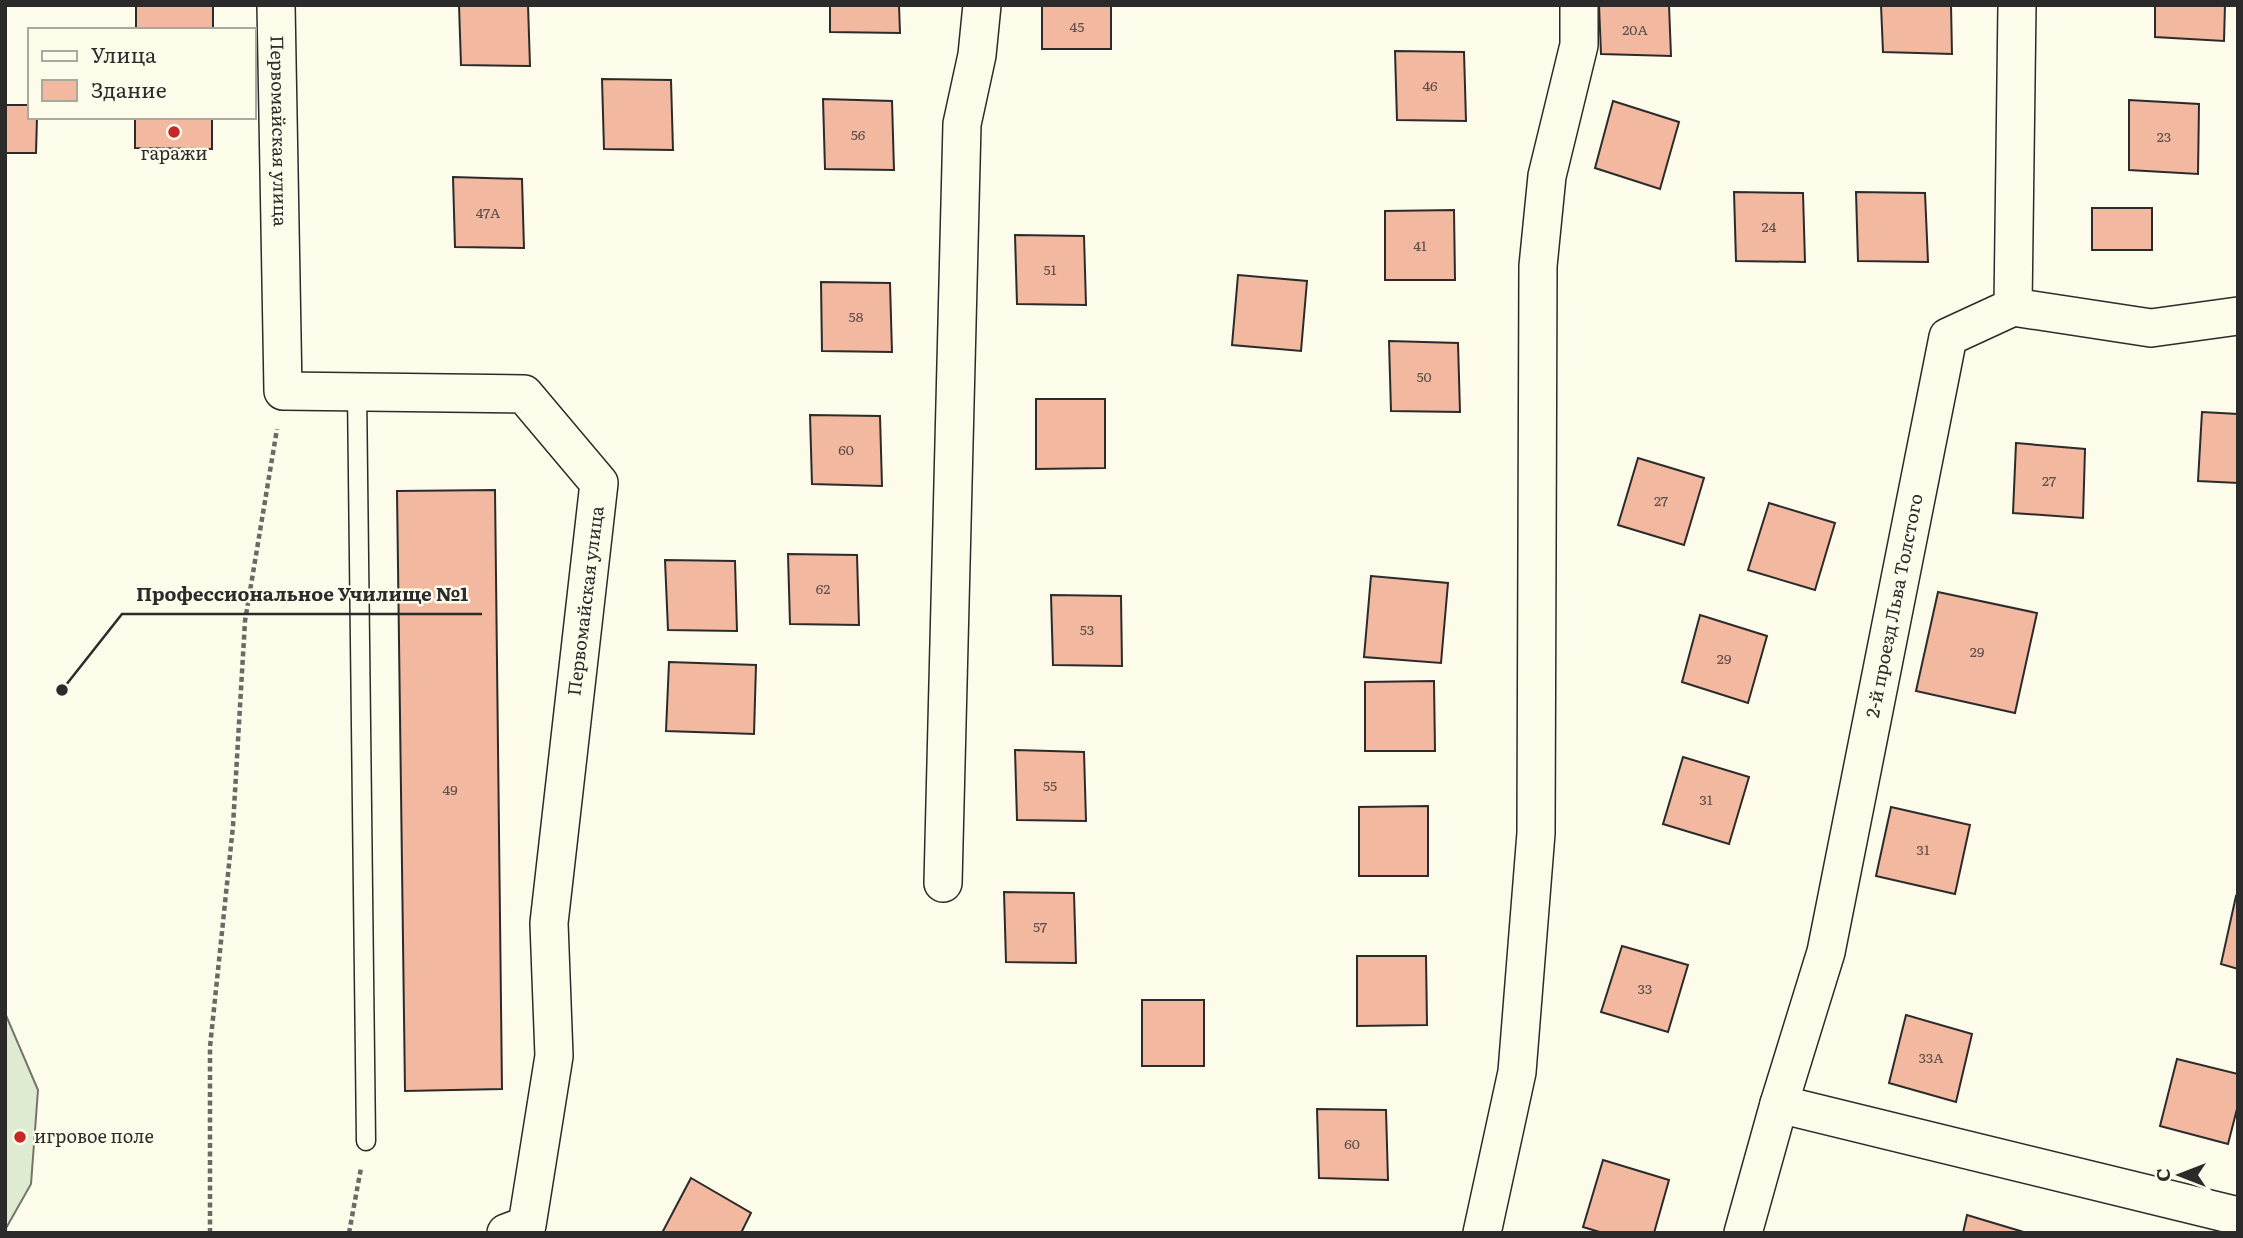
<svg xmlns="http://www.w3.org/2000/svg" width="2243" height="1238" font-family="Literata,serif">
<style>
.pitch{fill:#deebd1;stroke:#74746e;stroke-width:2}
.building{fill:#f2b8a0;stroke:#2b2b2b;stroke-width:2}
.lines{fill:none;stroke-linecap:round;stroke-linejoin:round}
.lane-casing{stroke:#2b2b2b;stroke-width:21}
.street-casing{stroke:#2b2b2b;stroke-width:40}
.path{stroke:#6a6964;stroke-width:4.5;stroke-dasharray:5 3.5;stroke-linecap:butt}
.lane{stroke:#fdfbea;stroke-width:18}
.street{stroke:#fdfbea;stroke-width:37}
.poi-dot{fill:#c62828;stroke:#fdfbea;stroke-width:2.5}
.labels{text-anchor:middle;stroke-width:5;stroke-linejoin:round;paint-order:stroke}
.number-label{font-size:14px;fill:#5d4e48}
.street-label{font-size:18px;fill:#2b2b2b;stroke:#fdfbea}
.poi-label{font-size:18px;fill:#2b2b2b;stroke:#fdfbea}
.leader{fill:none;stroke:#2b2b2b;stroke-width:2.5}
.callout-dot{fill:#2b2b2b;stroke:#fdfbea;stroke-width:2.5}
.callout-label{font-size:19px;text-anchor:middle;font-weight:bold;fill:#2b2b2b;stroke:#fdfbea;stroke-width:5;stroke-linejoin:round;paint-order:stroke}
</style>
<rect width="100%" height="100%" fill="#fdfbea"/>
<path class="pitch" d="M5,1013l33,77 -7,94 -26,46z"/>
<g class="building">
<rect x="136" y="5" width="77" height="25"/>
<path d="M459,5h69l2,61 -69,-1z"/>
<path d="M830,5h69l1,28 -70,-1z"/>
<rect x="1042" y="5" width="69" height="44"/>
<path d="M1599,5h70l2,51 -70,-2z"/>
<path d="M1881,5h70l1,49 -69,-2z"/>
<path d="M2155,5h70l-1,36 -69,-4z"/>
<path d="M1395,51l69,1 2,69 -69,-1z"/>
<path d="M602,79l69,1 2,70 -69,-1z"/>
<path d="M823,99l69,2 2,69 -69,-1z"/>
<path d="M2129,100l70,4 -1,70 -69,-4z"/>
<path d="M1613,101l66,21 -19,67 -65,-21z"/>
<path d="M5,105h25v12h7l-1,36h-31z"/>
<path d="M135,117h77v32l-77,-1z"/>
<path d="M453,177l69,2 2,69 -69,-1z"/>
<path d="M1734,192l69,1 2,69 -69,-1z"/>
<path d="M1856,192l69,1 3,69 -70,-1z"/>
<rect x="2092" y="208" width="60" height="42"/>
<path d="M1454,210l1,70h-70v-69z"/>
<path d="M1015,235l69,1 2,69 -69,-1z"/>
<path d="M1238,275l69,6 -6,70 -69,-6z"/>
<path d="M821,282l69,1 2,69 -70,-1z"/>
<path d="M1389,341l69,2 2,69 -69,-1z"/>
<path d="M1036,399h69v69l-69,1z"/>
<path d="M2202,412l36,2v69l-40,-2z"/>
<path d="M810,415l70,1 2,70 -70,-2z"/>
<path d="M2016,443l69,6 -2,69 -70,-5z"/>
<path d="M1638,458l66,20 -20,67 -66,-20z"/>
<path d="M495,490l7,599 -97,2 -8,-600z"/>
<path d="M1769,503l66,20 -20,67 -67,-20z"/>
<path d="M788,554l69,1 2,70 -69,-1z"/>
<path d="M665,560l70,1 2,70 -69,-1z"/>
<path d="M1371,576l77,7 -7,80 -77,-6z"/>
<path d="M1938,592l99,21 -22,100 -99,-22z"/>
<path d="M1051,595l70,1 1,70 -69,-1z"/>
<path d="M1700,615l67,21 -19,67 -66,-21z"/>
<path d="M669,662l87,3 -2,69 -88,-3z"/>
<path d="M1434,681l1,70h-70v-69z"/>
<path d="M1015,750l69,2 2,69 -69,-1z"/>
<path d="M1683,757l66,20 -20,67 -66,-20z"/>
<path d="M1428,806v70h-69v-69z"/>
<path d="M1891,807l79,18 -15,69 -79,-18z"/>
<path d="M1004,892l70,1 2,70 -70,-1z"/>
<path d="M2236,896l2,1v72l-17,-5z"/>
<path d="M1622,946l66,19 -20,67 -67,-20z"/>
<path d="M1357,956h69l1,69 -70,1z"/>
<rect x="1142" y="1000" width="62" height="66"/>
<path d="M1906,1015l66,19 -16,68 -67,-19z"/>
<path d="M2177,1059l61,15v31l-10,39 -68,-18z"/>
<path d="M1317,1109l69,1 2,70 -69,-2z"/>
<path d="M1603,1160l66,20 -15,53h-51l-20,-6z"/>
<path d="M691,1178l60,35 -10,20h-79z"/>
<path d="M1967,1215l60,18h-64z"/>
</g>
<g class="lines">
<g class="lane-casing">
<path id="lane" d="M357,391l9,750"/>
</g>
<g class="street-casing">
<g id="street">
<path id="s1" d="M276,5l7,386 241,3 75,89 -50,440 5,133 -27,169 -21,8"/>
<path d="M2013,307l138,21 87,-12"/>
<path d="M943,883l19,-759 15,-69 5,-50"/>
<path d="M1779,1104l459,112"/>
<path d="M1482,1233l35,-161 19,-239 2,-567 9,-90 32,-131v-40"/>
<path id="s2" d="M1743,1233l36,-129 47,-152 122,-615 65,-30 4,-302"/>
</g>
</g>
<g class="path">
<path d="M210,1233v-186l23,-221 12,-205 32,-192"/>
<path d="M349,1233l12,-65"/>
</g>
<use href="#lane" class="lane"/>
<use href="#street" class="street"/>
</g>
<g class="poi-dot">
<circle cx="174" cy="132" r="7"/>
<circle cx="20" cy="1137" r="7"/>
</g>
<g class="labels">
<g class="number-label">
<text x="1077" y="32">45</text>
<text x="1635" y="35">20А</text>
<text x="1430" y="91">46</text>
<text x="858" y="140">56</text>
<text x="2164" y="142">23</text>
<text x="488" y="218">47А</text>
<text x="1769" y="232">24</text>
<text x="1420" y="251">41</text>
<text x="1050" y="275">51</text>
<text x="856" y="322">58</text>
<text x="1424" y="382">50</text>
<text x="846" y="455">60</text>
<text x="2049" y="486">27</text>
<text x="1661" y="506">27</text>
<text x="823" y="594">62</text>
<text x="1087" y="635">53</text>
<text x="1977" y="657">29</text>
<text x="1724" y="664">29</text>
<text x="1050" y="791">55</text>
<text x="450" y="795">49</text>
<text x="1706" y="805">31</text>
<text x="1923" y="855">31</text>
<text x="1040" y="932">57</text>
<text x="1645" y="994">33</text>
<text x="1931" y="1063">33А</text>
<text x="1352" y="1149">60</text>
</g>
<g class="street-label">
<text dy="6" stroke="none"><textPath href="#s1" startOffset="126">Первомайская улица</textPath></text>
<text transform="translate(586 601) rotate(-83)" y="6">Первомайская улица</text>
<text dy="6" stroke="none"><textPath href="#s2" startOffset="646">2-й проезд Льва Толстого</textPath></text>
</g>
<g class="poi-label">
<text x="174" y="160">гаражи</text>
<text x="34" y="1143" text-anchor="start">игровое поле</text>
</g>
</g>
<path class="leader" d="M62 690L122 614H482"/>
<circle class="callout-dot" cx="62" cy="690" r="7"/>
<g class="callout-label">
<text x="302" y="601">Профессиональное Училище №1</text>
</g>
<rect width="2243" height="1238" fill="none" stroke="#2b2b2b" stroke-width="14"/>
<rect x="28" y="28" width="228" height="91" fill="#fdfbea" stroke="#a9a89e" stroke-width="2"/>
<rect x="42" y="51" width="35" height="10" fill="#fdfbea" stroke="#a9a89e" stroke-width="2"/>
<text x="91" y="63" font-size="21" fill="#2b2b2b">Улица</text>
<rect x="42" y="80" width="35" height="21" fill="#f2b8a0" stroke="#a9a89e" stroke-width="2"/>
<text x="91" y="98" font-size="21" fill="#2b2b2b">Здание</text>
<g transform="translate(2180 1175) rotate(270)" stroke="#fdfbea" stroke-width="5" paint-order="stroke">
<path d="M0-5L12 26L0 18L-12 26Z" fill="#2b2b2b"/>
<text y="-10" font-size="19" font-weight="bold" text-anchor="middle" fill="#2b2b2b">С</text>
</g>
</svg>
